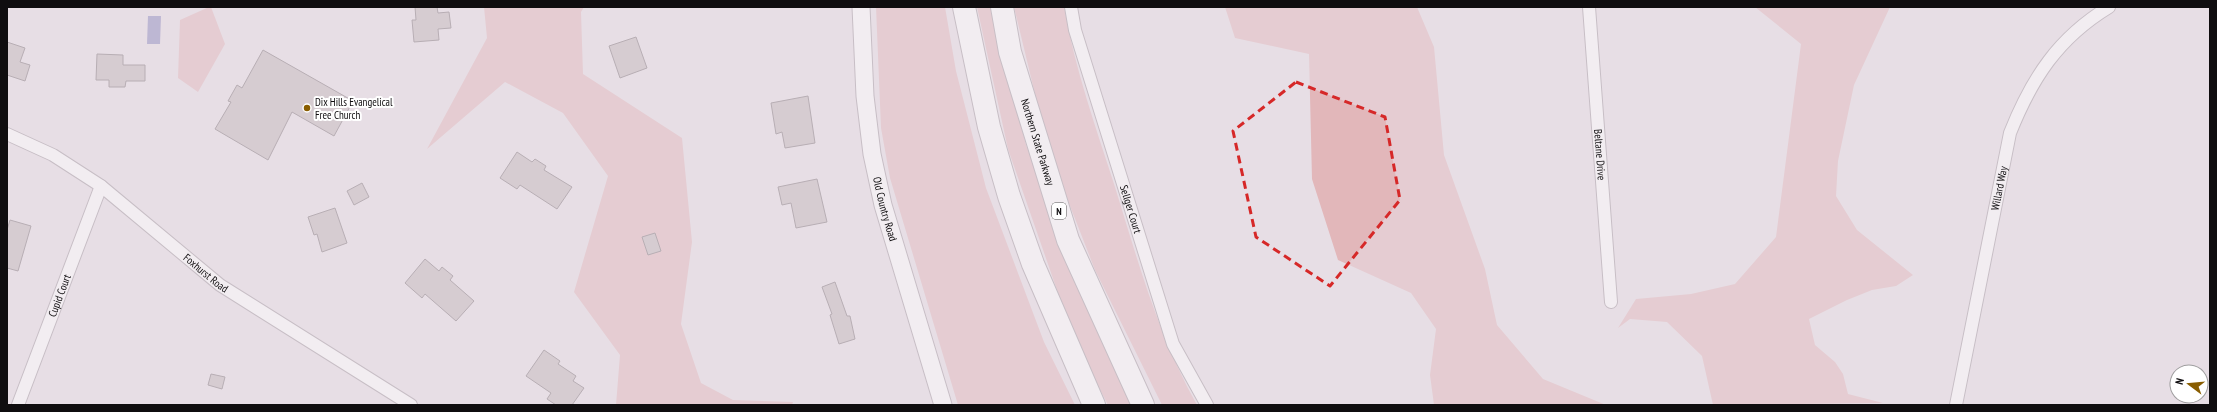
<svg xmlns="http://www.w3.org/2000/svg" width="2217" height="412" font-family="'PT Sans Narrow',sans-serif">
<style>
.green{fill:#e2b7ba}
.water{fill:#8b87bc}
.building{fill:#c0b5b9;stroke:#7e7478}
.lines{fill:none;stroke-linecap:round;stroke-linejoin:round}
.minor-casing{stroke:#a1989f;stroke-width:14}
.secondary-casing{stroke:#a1989f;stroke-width:19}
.motorway-casing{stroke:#a1989f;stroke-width:24}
.minor{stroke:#fff;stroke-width:12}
.secondary{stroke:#fff;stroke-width:17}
.motorway{stroke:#fff;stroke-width:22}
.marked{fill:none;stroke:#d62828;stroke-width:3;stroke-dasharray:8 5;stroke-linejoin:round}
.poi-dot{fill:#895d00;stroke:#fff;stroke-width:1.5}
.labels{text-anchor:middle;stroke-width:4;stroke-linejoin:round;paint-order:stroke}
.shield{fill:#fff;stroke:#575657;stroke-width:1}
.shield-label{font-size:10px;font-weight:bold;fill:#0f0d0f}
.poi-label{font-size:11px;fill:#0f0d0f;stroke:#fff;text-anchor:start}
.street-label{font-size:11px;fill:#0f0d0f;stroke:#fff}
</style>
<rect width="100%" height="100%" fill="#e7dee5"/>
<g class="green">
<path d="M209,7h2l14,37 -27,48 -20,-14 2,-58z"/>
<path d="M484,7h100l-3,5 2,62 99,64 10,104 -11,82 20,59 32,17 60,2 -1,3h-176l4,-50 -46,-63 34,-116 -45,-63 -58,-31 -78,67 60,-111z"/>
<path d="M876,7h69l11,64 30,117 58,154 31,63h-117l-68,-227 -9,-50z"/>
<path d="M977,7h15l34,138 71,185 38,75h-27l-34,-66 -66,-190z"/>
<path d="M1014,7h50c11,62 32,121 51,180 23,75 44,150 82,218h-35l-67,-135 -46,-118z"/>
<path d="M1225,7h192l17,40 10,108 41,114 12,56 46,54 63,26h-172l-4,-30 6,-46 -25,-36 -73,-33 -26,-81 -3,-125 -74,-16z"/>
<path d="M1755,7h135l-36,78 -16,76 -2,35 21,34 56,45 -17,11 -24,4 -25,10 -38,19 6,26 20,17 8,12 5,20 35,9 -170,2 -11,-49 -35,-34 -37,-3 -12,9 18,-29 55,-5 44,-10 41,-47 25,-193z"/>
</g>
<path class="water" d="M148,16h13l-1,28h-13z"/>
<g class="building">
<path d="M415,7h22l1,6 11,-1 2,16 -13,1 1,11 -25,2 -2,-22h4z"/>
<path d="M636,37l11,31 -27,10 -11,-32z"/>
<path d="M7,42l18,6 -5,14 10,3 -5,16 -18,-6z"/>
<path d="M263,50l90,51 -19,35 -42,-24 -24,48 -53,-31 16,-27 -3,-1 9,-16 5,3z"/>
<path d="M97,54l26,1v10h22v16h-19l-1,6h-16v-7h-13z"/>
<path d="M808,96l7,47 -30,5 -3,-16 -6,2 -5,-31z"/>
<path d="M517,152l15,10 3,-3 11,7 -2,4 28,17 -15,22 -37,-24 -3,4 -17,-11z"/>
<path d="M817,179l10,43 -31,6 -5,-25 -9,2 -4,-18z"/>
<path d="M362,183l7,14 -15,8 -7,-14z"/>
<path d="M335,208l12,35 -25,9 -5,-18 -3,1 -6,-18z"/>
<path d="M10,220l21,6 -13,45 -11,-3v-38z"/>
<path d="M655,233l6,18 -13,4 -6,-18z"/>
<path d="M425,259l14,12 3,-4 11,9 -3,4 24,21 -18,20 -31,-27 -3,4 -17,-15z"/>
<path d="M835,282l12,34h3l5,23 -16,5 -9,-29 2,-1 -10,-27z"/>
<path d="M544,350l16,11 -2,3 18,12 -3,5 11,7 -12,17h-16l-9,-6 4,-6 -25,-17z"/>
<path d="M211,374l14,3 -3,12 -14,-4z"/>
</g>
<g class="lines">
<g class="minor-casing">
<g id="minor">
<path id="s1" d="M1071,7l4,23 98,314 34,61"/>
<path id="s2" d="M1589,7l22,295"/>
<path id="s3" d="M7,134l46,21 48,31 119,99 191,120"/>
<path id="s4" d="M18,405l83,-219"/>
<path id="s5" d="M1956,405l54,-272c22,-55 48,-95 99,-126"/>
</g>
</g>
<g class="secondary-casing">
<g id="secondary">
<path id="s6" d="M861,7l4,89 7,58 11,51 60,200"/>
</g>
</g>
<g class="motorway-casing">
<g id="motorway">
<path d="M964,7l25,120 20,69 24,68 61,141"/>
<path id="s7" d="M1002,7l8,45 58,188 75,165"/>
</g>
</g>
<use href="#minor" class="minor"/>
<use href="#secondary" class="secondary"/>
<use href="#motorway" class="motorway"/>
</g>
<path d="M0 0H2217V412H0ZM1296,82l89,35 15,83 -70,86 -74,-49 -23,-106z" fill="#e7dee5" fill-opacity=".55" fill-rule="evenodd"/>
<path class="marked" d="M1296,82l89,35 15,83 -70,86 -74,-49 -23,-106z"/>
<circle class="poi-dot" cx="307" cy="108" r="4"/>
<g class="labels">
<rect class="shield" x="1052" y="203" width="14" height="16" rx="3"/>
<g class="shield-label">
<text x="1059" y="215">N</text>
</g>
<g class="poi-label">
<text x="315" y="106">Dix Hills Evangelical<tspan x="315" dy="13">Free Church</tspan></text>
</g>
<g class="street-label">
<text dy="4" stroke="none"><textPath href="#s7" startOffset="140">Northern State Parkway</textPath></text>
<text dy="4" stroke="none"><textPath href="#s2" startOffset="148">Beltane Drive</textPath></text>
<text dy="4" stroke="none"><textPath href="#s5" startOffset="221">Willard Way</textPath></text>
<text dy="4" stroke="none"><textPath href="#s6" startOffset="204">Old Country Road</textPath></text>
<text dy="4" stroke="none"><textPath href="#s1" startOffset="211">Sellger Court</textPath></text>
<text dy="4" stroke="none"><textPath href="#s3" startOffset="244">Foxhurst Road</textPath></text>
<text dy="4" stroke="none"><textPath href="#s4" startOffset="117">Cupid Court</textPath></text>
</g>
</g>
<rect width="2217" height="412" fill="none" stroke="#0f0d0f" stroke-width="16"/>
<g transform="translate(2189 384) rotate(286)"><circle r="19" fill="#ffffff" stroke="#9f9e9f"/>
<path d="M0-3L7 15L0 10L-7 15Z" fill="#895d00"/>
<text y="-6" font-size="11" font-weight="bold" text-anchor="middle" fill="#0f0d0f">N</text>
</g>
</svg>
